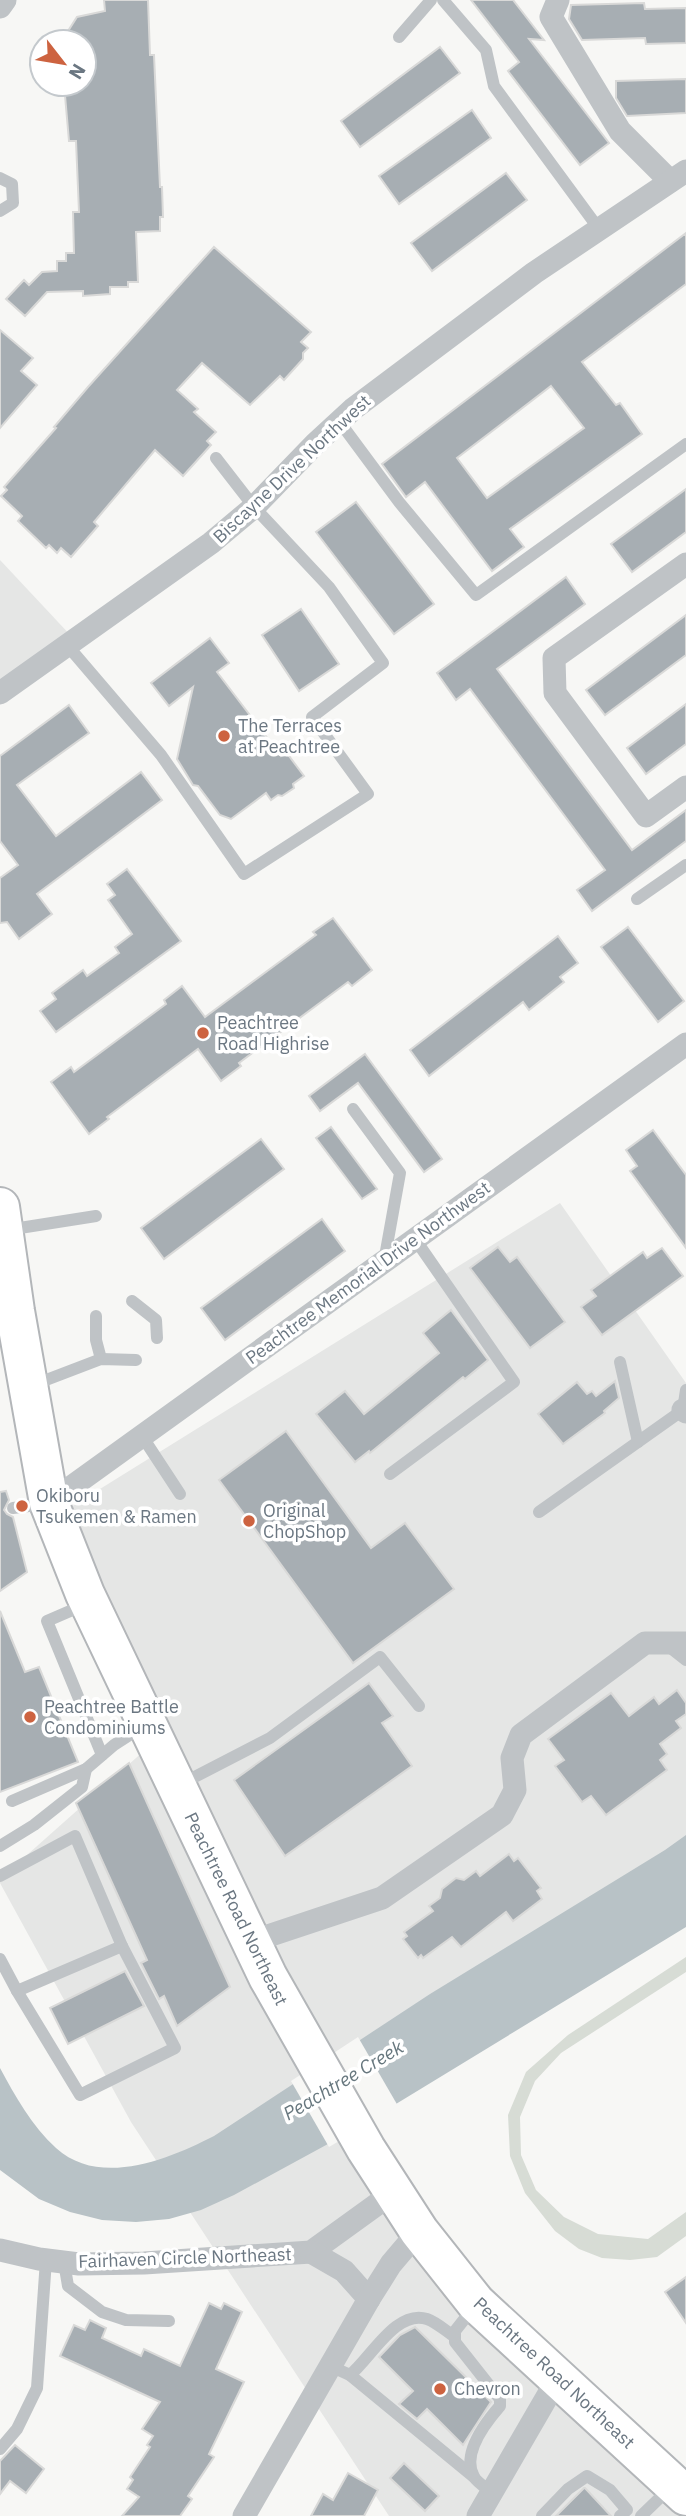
<svg xmlns="http://www.w3.org/2000/svg" width="686" height="2516" font-family="'IBM Plex Sans',sans-serif">
<style>
.built{fill:#e5e6e5}
.green{fill:#d7dcd5}
.water{fill:#b8c2c6}
.pier{fill:#f7f7f5}
.building{fill:#a7aeb3;stroke:#d9d9d8;stroke-width:2;fill-rule:evenodd}
.lines{fill:none;stroke-linecap:round;stroke-linejoin:round}
.trunk-casing{stroke:#b3b6b9;stroke-width:42}
.service{stroke:#bfc3c6;stroke-width:12}
.minor{stroke:#bfc3c6;stroke-width:23}
.trunk{stroke:#fff;stroke-width:38}
.poi-dot{fill:#cd6340;stroke:#fff;stroke-width:2.5}
.labels{text-anchor:middle;stroke-width:7;stroke-linejoin:round;paint-order:stroke}
.street-label{font-size:18px;fill:#6b7782;stroke:#fff}
.poi-label{font-size:18px;fill:#6b7782;stroke:#fff;text-anchor:start}
.water-label{font-size:19px;font-style:italic;fill:#67777e;stroke:#fff}
</style>
<rect width="100%" height="100%" fill="#f7f7f5"/>
<g class="built">
<path d="M0,560l73,78 -73,60z"/>
<path d="M560,1203l126,180v462l-354,227 56,103 206,225 92,85v31h-297l-258,-394 -131,-239v-4l163,-145 -92,-227z"/>
</g>
<path class="green" d="M686,1957v15l-125,81 -26,28 -15,36 1,38 15,35 28,27 34,17 50,5 38,-27v24l-29,21 -27,3 -28,-2 -23,-9 -24,-18 -30,-38 -15,-37 -2,-41 18,-43 42,-37z"/>
<path class="water" d="M686,1835v92l-336,205 -116,63 -33,15 -32,9 -33,3 -34,-2 -32,-8 -31,-13 -39,-29v-102c15,28 32,58 56,80 44,40 113,11 158,-12l216,-142 235,-144z"/>
<path class="pier" d="M358,2037l40,69 -69,41 -38,-66z"/>
<g class="building">
<path d="M104,0h44l2,55h4l6,132h2l1,30h-3v14l-24,1 2,50h-10v5h-18v7l-27,2v-5l-36,1 -22,24 -19,-17 18,-19 5,5 13,-13 15,-1v-10h9v-8h8l-1,-41h6l-3,-71h-7l-5,-57h20v-42h-23l16,-25 28,-6z"/>
<path d="M471,0h42l31,40 -15,-1 80,104 -29,22 -72,-94 11,-9z"/>
<path d="M644,3l1,6 41,-1v35l-40,1 -1,-6 -63,2 -13,-21 2,-14z"/>
<path d="M440,47l20,26 -100,74 -19,-26z"/>
<path d="M686,79v34l-59,3 -11,-18v-17z"/>
<path d="M472,110l19,28 -92,66 -20,-28z"/>
<path d="M506,173l21,27 -95,71 -21,-28z"/>
<path d="M686,233v51l-104,78 34,43 4,-2 22,31 -132,95 14,18 -32,24 -67,-89 -19,15 -24,-33zM551,386l33,42 -97,70 -30,-40z"/>
<path d="M214,247l97,85 -10,10 7,6 -5,5v6l-19,21 -4,-4 -30,29 -48,-42 -25,27 21,19 -4,3 22,20 -9,9 4,4 -28,31 -28,-26 -61,72 4,4 -27,31 -10,-9 -4,5 -8,-8 -3,3 -28,-27 4,-5 -21,-20 6,-6 -3,-3 52,-59 -2,-1 34,-40z"/>
<path d="M0,330l33,28 -12,13 16,14 -37,43z"/>
<path d="M686,489v43l-54,40 -21,-28z"/>
<path d="M356,502l78,102 -40,30 -78,-102z"/>
<path d="M566,577l19,27 -88,65 135,181 54,-40v31l-94,70 -15,-21 28,-20 -135,-181 -14,11 -19,-27z"/>
<path d="M301,609l38,55 -40,27 -37,-56z"/>
<path d="M686,615v40l-81,60 -19,-25z"/>
<path d="M210,638l19,25 -12,9 64,84 5,-4 18,24 -11,8 1,4 -12,8 -4,-1 -7,5 -5,-7 -35,26 -11,-4 -22,-29 -5,-1 -16,-26 16,-72 -24,19 -18,-23z"/>
<path d="M686,704v40l-40,30 -19,-26z"/>
<path d="M69,705l20,28 -72,52 39,51 85,-64 21,28 -125,94 15,20 -33,25 -12,-17 -7,1v-45l18,-13 -18,-24v-85z"/>
<path d="M127,869l54,72 -125,91 -16,-21 16,-12 -4,-6 31,-23 4,6 32,-23 -4,-6 17,-13 -24,-34 7,-5 -8,-11z"/>
<path d="M333,918l39,52 -20,16 -4,-4 -109,81 2,3 -20,15 -23,-32 -91,68 2,2 -20,15 -38,-52 20,-15 3,5 92,-68 -2,-4 18,-14 23,31 111,-82 -3,-3z"/>
<path d="M628,927l56,74 -26,21 -57,-75z"/>
<path d="M558,936l20,27 -18,14 4,5 -35,28 -6,-8 -94,74 -19,-26z"/>
<path d="M365,1054l77,105 -18,13 -66,-89 -38,28 -11,-15z"/>
<path d="M331,1127l46,62 -15,10 -46,-61z"/>
<path d="M653,1130l33,45v73l-56,-77 7,-5 -11,-16z"/>
<path d="M261,1139l23,30 -120,90 -23,-31z"/>
<path d="M322,1219l23,32 -120,89 -24,-32z"/>
<path d="M498,1247l12,15 7,-5 48,65 -35,26 -60,-80z"/>
<path d="M662,1248l21,28 -81,59 -21,-28 15,-11 -5,-6 52,-38 4,6z"/>
<path d="M451,1310l37,50 -23,19 -2,-2 -93,76 -1,-2 -14,11 -39,-48 29,-23 19,23 75,-61 -16,-20z"/>
<path d="M615,1381l4,17 -15,13 1,2 -42,31 -25,-30 39,-32 10,12 5,-3 4,5z"/>
<path d="M286,1431l85,117 34,-25 49,66 -101,74 -134,-183z"/>
<path d="M6,1491l3,9 -5,10 3,4 6,3 14,55 -27,19v-99z"/>
<path d="M0,1611l25,61 14,-5 39,95 -78,30z"/>
<path d="M369,1683l24,33 -11,7 30,43 -127,90 -51,-76z"/>
<path d="M677,1690l9,13v11l-10,7 5,7 -21,16 7,10 -7,6 7,10 -61,45 -15,-19 -9,6 -27,-36 9,-6 -16,-21 63,-46 18,23 25,-19 5,7z"/>
<path d="M129,1763l101,224 -53,39 -13,-30 -5,3 -18,-36 6,-3 -71,-157z"/>
<path d="M509,1854l5,7 4,-3 23,30 -4,3 5,8 -29,22 -7,-9 -45,35 -9,-10 -29,21 -2,-3 -3,3 -15,-19 4,-3 -3,-4 29,-21 -4,-5 11,-8 2,-9 14,-11 8,2 12,-9 4,5z"/>
<path d="M125,1971l19,35 -76,38 -18,-36z"/>
<path d="M686,2277v46l-21,-31z"/>
<path d="M209,2303l12,6 3,-6 18,9 -26,57 28,13 -35,72 5,3 -26,39 4,3 -12,17h-58l17,-19 -12,-8 6,-9 -3,-3 20,-30 -3,-2 6,-9 -11,-7 18,-27 -100,-46 14,-31 11,5 5,-10 16,8 -4,10 39,18 3,-7 36,17z"/>
<path d="M415,2327l76,75 -28,43 -36,-36 -10,10 -18,-15 14,-13 -34,-34 21,-22z"/>
<path d="M15,2445l29,24 -18,24 -16,-12 -10,13v-33z"/>
<path d="M404,2463l35,33 -14,15 -35,-33z"/>
<path d="M348,2473l30,17 -14,26h-53l12,-22 10,6z"/>
<path d="M585,2488l26,28h-55l28,-28z"/>
</g>
<g class="lines">
<g class="trunk-casing">
<path id="trunk" d="M0,1207l15,104 34,192 36,91 183,383 98,172 53,82 57,72 210,193"/>
</g>
<g class="service">
<path d="M443,0l43,50 8,36 105,143"/>
<path d="M399,37l32,-37"/>
<path d="M0,178l12,6 1,19 -13,8"/>
<path d="M339,421l60,81 77,93 210,-151"/>
<path d="M67,645l94,110 83,119 124,-80 -56,-77 71,-54 -54,-76 -75,-80 -38,-49"/>
<path d="M637,899l49,-34"/>
<path d="M353,1109l47,64 -16,89"/>
<path d="M7,1230l89,-14"/>
<path d="M132,1301l24,19 1,18"/>
<path d="M96,1316v24l5,19"/>
<path d="M620,1362l18,80"/>
<path d="M33,1385l68,-26 35,1"/>
<path d="M142,1436l38,58"/>
<path d="M390,1474l124,-92 -99,-143"/>
<path d="M13,1508l32,-4"/>
<path d="M539,1512l144,-102 3,-20"/>
<path d="M84,1605l-37,16 55,134"/>
<path d="M667,1645l19,15"/>
<path d="M179,1785l91,-47 110,-81 39,49"/>
<path d="M12,1801l74,-32 28,-24 31,-20"/>
<path d="M0,1846l34,-21 48,-38 4,-18"/>
<path d="M0,1876l75,-40 47,110 53,102 -95,47 -63,-104"/>
<path d="M0,1959l17,32 105,-45"/>
<path d="M64,2262l4,24 34,26 24,8 43,1"/>
<path d="M474,2307l-19,24v11l45,57v7c-14,16 -39,48 -26,71 3,5 12,11 17,15"/>
<path d="M330,2366l20,9c21,-17 46,-66 77,-56 9,3 19,12 28,18"/>
<path d="M350,2375l124,102"/>
<path d="M0,2449l17,-20 20,-41 9,-128"/>
<path d="M542,2516l26,-27 19,-13 23,14 17,20 -7,6"/>
<path d="M641,2516l30,-29"/>
</g>
<g class="minor">
<path d="M558,0l-7,17 69,114 50,50"/>
<path d="M0,7l5,-7"/>
<path d="M686,564l-132,94 1,35 91,123 40,-29"/>
<path d="M0,693l211,-150 43,-36 61,-63 38,-35 181,-136 152,-102"/>
<path d="M683,1410l3,2"/>
<path d="M49,1503l637,-459"/>
<path d="M250,1942l132,-44 120,-83 13,-25 -3,-32 9,-23 124,-92h41"/>
<path d="M0,2250l39,9 40,5 65,-1 167,-11 83,-60"/>
<path d="M311,2252l33,19 25,28"/>
<path d="M244,2516l125,-217 22,-35 28,-33"/>
<path d="M478,2516l80,-138"/>
</g>
<use href="#trunk" class="trunk"/>
</g>
<g class="poi-dot">
<circle cx="224" cy="736" r="7"/>
<circle cx="203" cy="1033" r="7"/>
<circle cx="22" cy="1506" r="7"/>
<circle cx="249" cy="1521" r="7"/>
<circle cx="30" cy="1717" r="7"/>
<circle cx="440" cy="2389" r="7"/>
</g>
<g class="labels">
<g class="street-label">
<text transform="translate(292 469) rotate(-43)" y="6">Biscayne Drive Northwest</text>
<text transform="translate(368 1273) rotate(-36)" y="6">Peachtree Memorial Drive Northwest</text>
<text transform="translate(236 1909) rotate(64)" y="6">Peachtree Road Northeast</text>
<text transform="translate(185 2258) rotate(-2)" y="6">Fairhaven Circle Northeast</text>
<text transform="translate(554 2373) rotate(43)" y="6">Peachtree Road Northeast</text>
</g>
<g class="poi-label">
<text x="238" y="732">The Terraces<tspan x="238" dy="21">at Peachtree</tspan></text>
<text x="217" y="1029">Peachtree<tspan x="217" dy="21">Road Highrise</tspan></text>
<text x="36" y="1502">Okiboru<tspan x="36" dy="21">Tsukemen &amp; Ramen</tspan></text>
<text x="263" y="1517">Original<tspan x="263" dy="21">ChopShop</tspan></text>
<text x="44" y="1713">Peachtree Battle<tspan x="44" dy="21">Condominiums</tspan></text>
<text x="454" y="2395">Chevron</text>
</g>
<g class="water-label">
<text transform="translate(343 2080) rotate(-31)" y="7">Peachtree Creek</text>
</g>
</g>
<g transform="translate(63 63) rotate(121)"><circle r="33" fill="#ffffff" stroke="#c4c9cd" stroke-width="2"/>
<path d="M0-5L12 26L0 18L-12 26Z" fill="#cd6340"/>
<text y="-10" font-size="19" font-weight="bold" text-anchor="middle" fill="#6b7782">N</text>
</g>
</svg>
